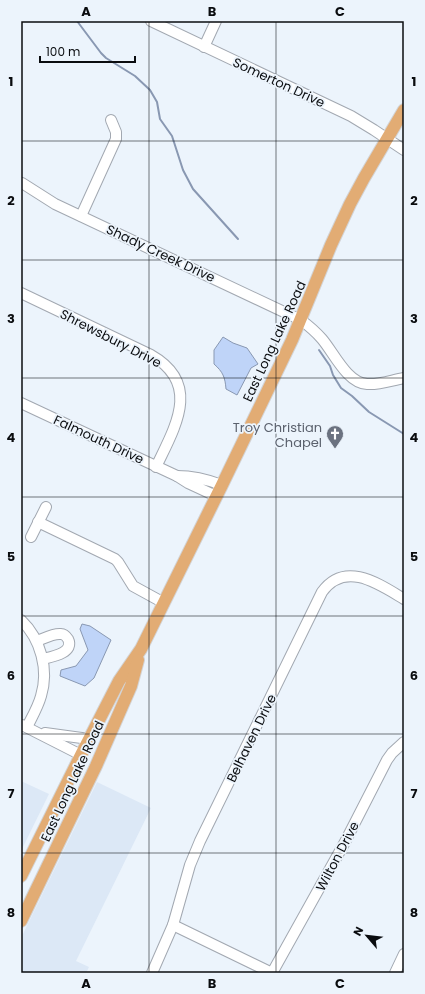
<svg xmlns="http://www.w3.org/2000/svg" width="425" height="994" font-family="Poppins,sans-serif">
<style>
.built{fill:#dce8f6}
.water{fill:#bfd4f8;stroke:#8998b2}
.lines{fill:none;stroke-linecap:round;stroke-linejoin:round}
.stream{stroke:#8998b2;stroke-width:2}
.minor-casing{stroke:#a2a8b1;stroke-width:12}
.major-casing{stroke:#d3d3d4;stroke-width:14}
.minor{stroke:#fff;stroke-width:10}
.major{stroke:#e2ac74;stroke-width:12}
.grid{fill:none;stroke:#0a0c0f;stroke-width:1;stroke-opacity:0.55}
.labels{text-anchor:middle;stroke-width:3.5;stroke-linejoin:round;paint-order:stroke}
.street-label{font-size:13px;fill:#0a0c0f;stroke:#ecf4fc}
.worship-label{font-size:13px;fill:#5b616d;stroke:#ecf4fc;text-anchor:end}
.neatline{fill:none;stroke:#0a0c0f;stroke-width:1.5}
.grid-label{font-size:13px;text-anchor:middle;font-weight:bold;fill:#0a0c0f}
</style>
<rect width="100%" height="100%" fill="#ecf4fc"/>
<g class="built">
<path d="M21,781l28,13 -28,57z"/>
<path d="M97,782l54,26 -75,153 13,6 -3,6h-65v-31l2,-8z"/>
</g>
<g class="water">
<path d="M223,337l10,6 14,5 11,16 -7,4 -14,27 -11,-6c-1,-12 -3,-17 -12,-25v-14z"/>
<path d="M82,624l8,2 21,14 -17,38 -9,8 -25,-10 1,-6 15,-4 12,-16 -8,-21z"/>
</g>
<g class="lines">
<g class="stream">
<path d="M77,21l24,32 5,5 29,18 15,14 7,12 3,17 12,17 11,34 10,19 45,50"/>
<path d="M319,350l11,16 3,9 8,13 11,8 17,16 35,22"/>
</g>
<g class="minor-casing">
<g id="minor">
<path d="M151,21l200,95 23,14 30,20"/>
<path d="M204,47l12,-26"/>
<path d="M22,183l33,21 246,116c8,6 15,12 21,19 12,14 25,44 45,45 13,1 25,-4 37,-6"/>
<path d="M81,216l35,-77v-7l-5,-12"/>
<path d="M21,293l130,62c51,29 24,72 5,112"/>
<path d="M21,403l156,73"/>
<path d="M216,496l-28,-13 -11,-7c16,0 29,3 45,9"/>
<path d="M38,522l77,37 3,3 15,24 31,17"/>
<path d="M31,537l15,-30"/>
<path d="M21,620c20,19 28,50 20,76 -3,11 -9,21 -14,31"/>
<path d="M37,641c6,-2 16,-8 24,-7 3,0 5,2 7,5 7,14 -17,18 -25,20"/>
<path d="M22,725l59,30"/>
<path d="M45,733l44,6"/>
<path d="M173,925l99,48"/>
<path d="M152,973l21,-48 17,-60 10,-24 122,-249c23,-32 57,-8 82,7"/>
<path d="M272,973l73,-131 42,-82 5,-7 12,-11"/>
<path d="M395,973l9,-19"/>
</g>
</g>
<g class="major-casing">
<g id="major">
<path d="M21,876l60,-121 38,-74 22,-32 81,-164 70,-145 39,-95 19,-41 14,-26 40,-68"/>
<path d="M21,921l75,-155 35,-80 7,-26"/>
</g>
</g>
<use href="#minor" class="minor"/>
<use href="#major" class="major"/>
</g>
<path class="grid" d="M149,21v952M276,21v952M21,141h383M21,260h383M21,378h383M21,497h383M21,616h383M21,734h383M21,853h383"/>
<defs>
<g id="church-pin" transform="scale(0.9)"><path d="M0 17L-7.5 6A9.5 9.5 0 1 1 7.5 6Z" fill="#6b7280" stroke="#ecf4fc"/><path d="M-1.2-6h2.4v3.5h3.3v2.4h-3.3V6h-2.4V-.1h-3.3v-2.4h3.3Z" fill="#fff"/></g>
</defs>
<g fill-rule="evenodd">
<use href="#church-pin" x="335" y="434"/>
</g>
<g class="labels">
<g class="street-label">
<text transform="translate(279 82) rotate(25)" y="5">Somerton Drive</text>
<text transform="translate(161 253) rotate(25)" y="5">Shady Creek Drive</text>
<text transform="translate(111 338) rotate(27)" y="5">Shrewsbury Drive</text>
<text transform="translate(274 341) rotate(-65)" y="5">East Long Lake Road</text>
<text transform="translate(99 439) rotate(25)" y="5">Falmouth Drive</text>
<text transform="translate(251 738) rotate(-64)" y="5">Belhaven Drive</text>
<text transform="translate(72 781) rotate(-65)" y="5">East Long Lake Road</text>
<text transform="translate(337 856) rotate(-62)" y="5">Wilton Drive</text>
</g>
<g class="worship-label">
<text x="322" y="432">Troy Christian<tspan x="322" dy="15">Chapel</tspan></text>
</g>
</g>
<rect width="425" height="994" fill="none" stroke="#ecf4fc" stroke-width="44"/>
<g transform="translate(367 936) rotate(298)" stroke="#ecf4fc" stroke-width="3" paint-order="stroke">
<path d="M0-3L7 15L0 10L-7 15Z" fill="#0a0c0f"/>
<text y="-6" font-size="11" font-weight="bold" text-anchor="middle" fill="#0a0c0f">N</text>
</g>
<path d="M40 56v6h95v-6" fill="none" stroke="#0a0c0f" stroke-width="2"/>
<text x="46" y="56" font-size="12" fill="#0a0c0f" stroke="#ecf4fc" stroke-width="3" paint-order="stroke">100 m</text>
<rect x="22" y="22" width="381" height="950" class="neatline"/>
<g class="grid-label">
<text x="86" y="16">A</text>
<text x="212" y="16">B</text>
<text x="340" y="16">C</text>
<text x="11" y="86">1</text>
<text x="414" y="86">1</text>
<text x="11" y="205">2</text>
<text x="414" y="205">2</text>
<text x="11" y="323">3</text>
<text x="414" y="323">3</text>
<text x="11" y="442">4</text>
<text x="414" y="442">4</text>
<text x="11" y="561">5</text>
<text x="414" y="561">5</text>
<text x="11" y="680">6</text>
<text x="414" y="680">6</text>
<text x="11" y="798">7</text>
<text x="414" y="798">7</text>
<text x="11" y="917">8</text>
<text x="414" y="917">8</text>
<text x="86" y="988">A</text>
<text x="212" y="988">B</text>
<text x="340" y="988">C</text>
</g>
</svg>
